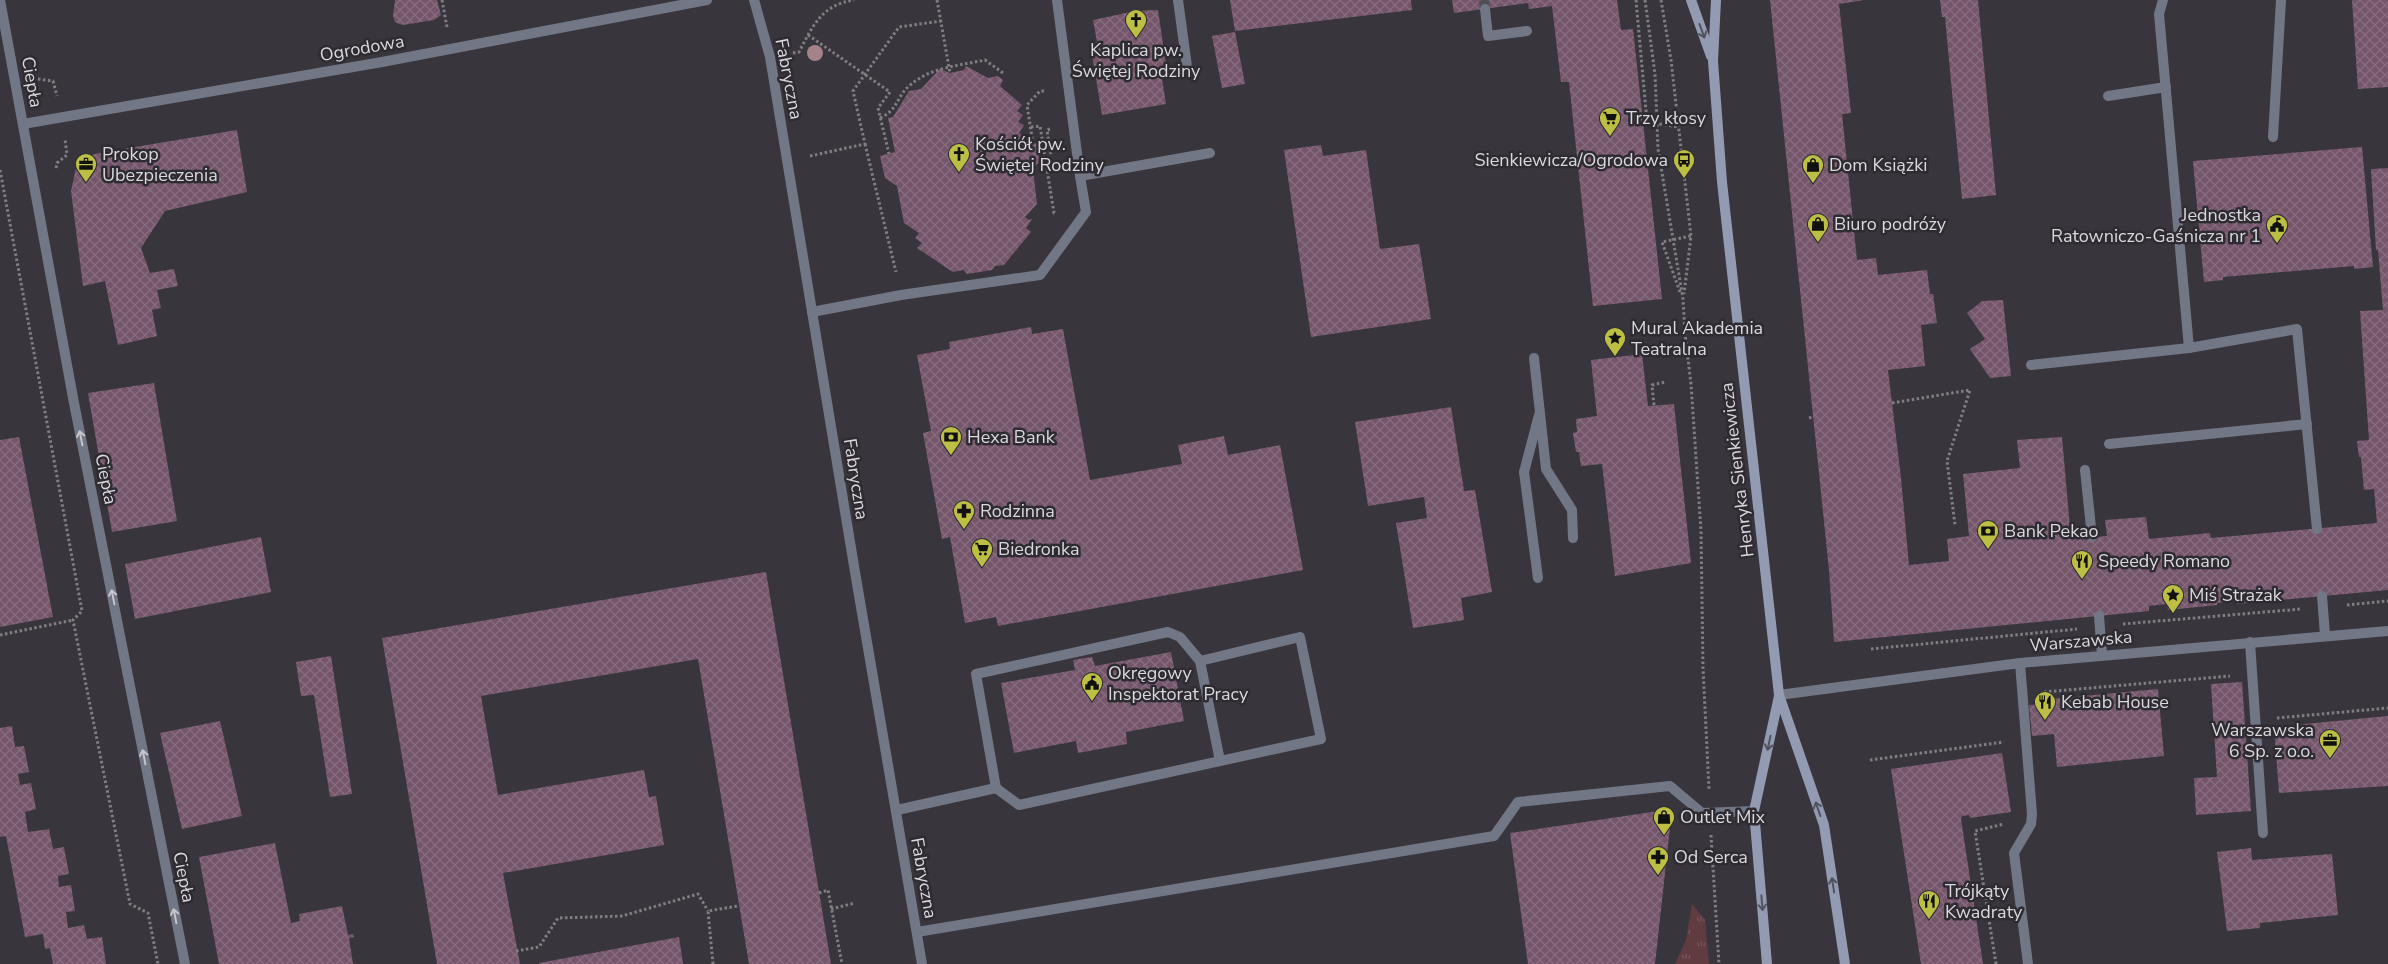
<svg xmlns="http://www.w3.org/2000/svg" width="2388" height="964" font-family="'Nunito Sans',sans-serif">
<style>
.grass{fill:url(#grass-tufts)}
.building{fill:url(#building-cross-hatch)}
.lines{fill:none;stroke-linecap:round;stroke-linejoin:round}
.minor-tunnel{stroke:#504e54;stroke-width:10;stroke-dasharray:10 5;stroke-linecap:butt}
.path{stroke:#807e83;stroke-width:3;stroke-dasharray:2.5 2.5;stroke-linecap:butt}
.service{stroke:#727786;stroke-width:10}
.minor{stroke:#727786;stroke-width:10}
.tertiary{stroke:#727786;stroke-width:10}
.secondary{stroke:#939bb2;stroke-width:10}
.tree{fill:#a38389}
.oneway{stroke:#51535f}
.oneway2{stroke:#c5c5cb}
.labels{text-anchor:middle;stroke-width:5;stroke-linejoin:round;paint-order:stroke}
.street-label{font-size:18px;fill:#dad8dc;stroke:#2e2c32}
.poi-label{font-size:18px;fill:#dad8dc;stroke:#2e2c32;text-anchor:start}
</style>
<defs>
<pattern id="grass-tufts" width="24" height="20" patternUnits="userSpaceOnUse" patternTransform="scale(1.25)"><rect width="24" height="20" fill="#603c41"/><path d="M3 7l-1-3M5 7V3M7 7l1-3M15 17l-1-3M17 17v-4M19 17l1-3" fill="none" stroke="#76575c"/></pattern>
<pattern id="building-cross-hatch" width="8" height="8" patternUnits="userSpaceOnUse" patternTransform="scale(1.25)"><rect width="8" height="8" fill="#74556a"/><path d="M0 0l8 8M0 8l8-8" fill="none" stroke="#876d7f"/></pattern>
</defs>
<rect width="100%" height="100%" fill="#38363c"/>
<path class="grass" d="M1692,904l13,16 4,44h-34l11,-24z"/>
<g class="building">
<path d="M395,0h42l4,15 -7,5 -31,5 -4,-1 -4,-2 -2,-6z"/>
<path d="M1230,0h181l1,10 -177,21z"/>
<path d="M1452,0h165l4,30 12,-1 29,270 -69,7 -24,-224h-8l-9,-76 -23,3 -1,-6 -74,10z"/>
<path d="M1770,0h94l-25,4 12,109 -9,1 15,146 19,-2 2,17 49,-5 3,24h3l4,29 -16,2 4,41 -37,4 13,108 8,87 40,-4 -2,-22 22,-3 -6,-62 57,-6 -3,-28 45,-3 9,102 36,-3 -2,-16 41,-3 3,22 61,-6 1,5 166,-15 -3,-34 -10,1 -3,-33h-2l-2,-16 12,-1 -9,-129 23,-1 -5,-60h-2l-5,-81 17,-1v422l-151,14v-3l-20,2v2l-49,5 -1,-6 -18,2v5l-315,31 -5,-72z"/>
<path d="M1940,0h38l18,195 -34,4 -17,-182h-3z"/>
<path d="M2352,0h36v87l-30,2z"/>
<path d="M1158,10l8,55 -6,1 6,38 -64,11 -12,-73h7l-4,-22 42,-9z"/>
<path d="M1235,32l10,52 -23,4 -10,-52z"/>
<path d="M966,66l22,12 10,-2 5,4 -3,6 22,19 -5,6 6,4 -5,7 6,3 -5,8 6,3 -5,7 4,2 13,-2 3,18 -7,8 4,35 -12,13 4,3 3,-1 -6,9 5,4 -27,33 -9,1 -3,4 -25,4 -4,-4 -10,2 -36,-24 5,-5 -7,-5 4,-5 -15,-10 -7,-37 -12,-8 -5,-22 15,-4 -7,-34 5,-1 16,-26 12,-2 19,-20 10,4 14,-3z"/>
<path d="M237,130l10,62 -82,19 -24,37 9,25 24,-4 4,17 -21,4 4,18 -9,2 5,26 -39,9 -13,-64 -22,5 -12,-95 5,-23 12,-12 11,-3z"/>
<path d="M1321,145l2,11 43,-6 14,99 39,-5 12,75 -120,18 -27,-187z"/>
<path d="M2362,147l11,120 -19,2v-3l-131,11v3l-19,2 -11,-121z"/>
<path d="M2003,300l8,76 -21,2 -20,-29 15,-10 -18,-26 15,-12z"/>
<path d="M1031,327l1,7 31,-5 27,151 92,-16 -4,-19 46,-9 4,19 52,-10 23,125 -305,56 -2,-9 -31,6 -15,-86 -8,2 -19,-106 8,-2 -14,-76 33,-6 -1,-7z"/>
<path d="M1642,354l6,52 26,-2 17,159 -76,13 -13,-112 -21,2 -2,-14h-3l-3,-19 4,-1 -1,-13 21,-3 -6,-56z"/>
<path d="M154,383l23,138 -65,11 -24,-139z"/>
<path d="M1451,407l13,84 11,-1 17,102 -31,6 3,22 -51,8 -17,-105 31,-5 -3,-21 -56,9 -13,-84z"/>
<path d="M19,437l34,180 -53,10v-187z"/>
<path d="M261,537l10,55 -136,27 -10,-55z"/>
<path d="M766,572l65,392h-82l-51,-305 -217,37 17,99 146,-25 5,27 7,-1 8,49 -161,28 17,91h-83l-55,-326z"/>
<path d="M1171,652l13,69 -58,11 1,12 -49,9 -2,-12 -62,12 -13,-70 74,-13 -2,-10 19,-3 3,9z"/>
<path d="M331,656l21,138 -22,3 -16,-102 -13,1 -5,-34z"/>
<path d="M2242,682l9,129 -55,4 -2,-37 23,-1 -6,-93z"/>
<path d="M2158,689l6,67 -107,11 -3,-33 -22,2 -3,-31 22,-1v-5z"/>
<path d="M2388,716v70l-109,7 -5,-66z"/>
<path d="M220,721l22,95 -60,13 -22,-96z"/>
<path d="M12,726l3,21 9,-1 5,26 -11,2 2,11 11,-2 5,26 -11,3 3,20 21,-3 4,20 11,-2 5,27 -11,2 1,11 12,-2 4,26 -9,1 2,16 16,-3 3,14 15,-2 4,27h-53l-3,-16 -5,1 -2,-15 -18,3 -19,-101 -6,1v-109z"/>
<path d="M2002,753l9,59 -41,6 -1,-3 -7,1 -1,3 22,145h-62l-30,-195z"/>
<path d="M1672,809l-17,155h-127l-18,-131z"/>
<path d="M275,843l16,80 9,-2 -1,-7 43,-8 6,29 5,-1 1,3 -5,1 4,26h-134l-20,-107z"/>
<path d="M2251,848l1,12 80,-6 6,61 -78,8v5l-33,3 -10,-79z"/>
<path d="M679,937l4,27h-144v-1z"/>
</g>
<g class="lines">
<path class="minor-tunnel" d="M1484,0l1,9"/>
<g class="path">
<path d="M442,0l5,27"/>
<path d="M937,0l13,73"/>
<path d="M1636,0l11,122 31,5"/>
<path d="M1645,0l10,74 3,75 25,150 2,35 6,50 10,147 2,137 6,121"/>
<path d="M1661,0l10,60 20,176 -7,58"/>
<path d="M808,35l82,57 -12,16 11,46"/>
<path d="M793,53l6,-1c14,-27 23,-47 55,-52"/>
<path d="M38,79l15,2 4,15"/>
<path d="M880,118c18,-8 16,-20 28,-31 21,-20 50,-21 77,-27l18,13"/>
<path d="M1031,127l9,-1 14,87h2"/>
<path d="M1050,129l-3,1 4,25"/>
<path d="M865,144l31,128"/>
<path d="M1033,144l-6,-39 13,-14h5"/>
<path d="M810,156l55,-12 -12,-53 46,-64 42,-6"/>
<path d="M56,168l1,-5 10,-8 -2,-16"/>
<path d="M0,170l82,441 -9,9 57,284 18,9 10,51"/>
<path d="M1680,292l-18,-50 29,-6"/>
<path d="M1892,403l78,-13 -23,71 8,64"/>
<path d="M1654,405l-2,-20 13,-3"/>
<path d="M1809,418l4,-1"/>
<path d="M2347,605l41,-4"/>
<path d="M2123,624l178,-15"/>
<path d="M0,635l73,-15"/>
<path d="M1871,649l206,-20"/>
<path d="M2044,692l186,-16"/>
<path d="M2277,718l111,-10"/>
<path d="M1870,760l134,-18"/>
<path d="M1711,835l8,129"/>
<path d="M819,893l9,-3 14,74"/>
<path d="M831,909l24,-6"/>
<path d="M516,951l23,-4 19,-29 64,-2 76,-22 10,17"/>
<path d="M713,964l-5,-53 30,-5"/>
<path d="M1996,964l-21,-133 29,-7"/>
</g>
<g class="service">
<path d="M1057,0l23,176"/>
<path d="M1178,0l10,74"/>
<path d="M2163,0l-4,14 30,334"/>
<path d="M2108,96l58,-9"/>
<path d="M2273,137l8,-137"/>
<path d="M812,312l89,-17 139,-20 46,-63 -6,-36 130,-23"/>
<path d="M1534,358l12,111 26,41 1,28"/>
<path d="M2031,365l158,-17 108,-19 20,200"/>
<path d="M2109,444l198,-20"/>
<path d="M2085,470l7,67"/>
<path d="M1538,578l-14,-106 15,-57"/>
<path d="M2322,596l3,39"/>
<path d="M2099,616l3,39"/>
<path d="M2250,642l13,191"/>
<path d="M2020,663l12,151 -1,10 -17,29 14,111"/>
<path d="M996,788l-20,-114 192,-42 12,5 20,24"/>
<path d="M897,810l99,-22 23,17 302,-66 -21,-102 -100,24 20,100"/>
<path d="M917,932l577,-96 24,-34 152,-16 32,27 52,-2"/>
</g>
<g class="minor">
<path d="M0,0l74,403 111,561"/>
<path d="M754,0l16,57 85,515 67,392"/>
<path d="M1485,9l3,27 39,-5"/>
<path d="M23,124l359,-62 325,-62"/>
</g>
<path class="tertiary" d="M1779,695l241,-32 368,-32"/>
<g class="secondary">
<path d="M1691,0l20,56"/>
<path d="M1716,0l-3,61 9,121 57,513 45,130 21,139"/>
<path d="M1767,964l-13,-153 25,-115"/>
</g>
</g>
<circle class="tree" cx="815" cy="53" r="8"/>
<defs><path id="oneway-shaft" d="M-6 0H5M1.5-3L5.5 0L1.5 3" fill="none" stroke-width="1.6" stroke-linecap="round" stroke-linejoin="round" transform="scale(1.25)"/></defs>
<g class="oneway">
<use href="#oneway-shaft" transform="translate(1702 31) rotate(70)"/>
<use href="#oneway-shaft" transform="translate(1769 743) rotate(102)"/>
<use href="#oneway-shaft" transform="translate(1818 809) rotate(-109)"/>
<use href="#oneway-shaft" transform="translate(1833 885) rotate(-99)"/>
<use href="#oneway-shaft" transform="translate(1762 903) rotate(85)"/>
</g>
<g class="oneway2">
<use href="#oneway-shaft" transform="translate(81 438) rotate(-101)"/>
<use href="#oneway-shaft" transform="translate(113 597) rotate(-101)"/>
<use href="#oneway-shaft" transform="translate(144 757) rotate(-101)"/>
<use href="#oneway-shaft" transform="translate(175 916) rotate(-101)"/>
</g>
<defs>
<g id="church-pin" transform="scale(1.125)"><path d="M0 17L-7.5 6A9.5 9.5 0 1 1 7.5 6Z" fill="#bcbf44" stroke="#2e2c32"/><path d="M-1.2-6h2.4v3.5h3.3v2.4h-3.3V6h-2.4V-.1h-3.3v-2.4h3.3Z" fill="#111"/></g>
<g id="supermarket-pin" transform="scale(1.125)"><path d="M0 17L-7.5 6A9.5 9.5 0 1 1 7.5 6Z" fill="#bcbf44" stroke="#2e2c32"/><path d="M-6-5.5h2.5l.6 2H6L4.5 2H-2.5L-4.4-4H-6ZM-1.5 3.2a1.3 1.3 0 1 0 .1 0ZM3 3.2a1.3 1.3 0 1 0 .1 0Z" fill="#111"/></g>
<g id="bus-pin" transform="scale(1.125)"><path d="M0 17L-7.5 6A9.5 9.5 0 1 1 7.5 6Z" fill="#bcbf44" stroke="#2e2c32"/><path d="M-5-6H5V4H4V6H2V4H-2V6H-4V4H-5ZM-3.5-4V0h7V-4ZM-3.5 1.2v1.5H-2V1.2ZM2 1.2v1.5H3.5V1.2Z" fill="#111"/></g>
<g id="office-pin" transform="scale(1.125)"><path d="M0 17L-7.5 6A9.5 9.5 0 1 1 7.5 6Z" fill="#bcbf44" stroke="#2e2c32"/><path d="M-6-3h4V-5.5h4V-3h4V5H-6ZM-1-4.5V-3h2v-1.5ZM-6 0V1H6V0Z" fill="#111"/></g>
<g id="shop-pin" transform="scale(1.125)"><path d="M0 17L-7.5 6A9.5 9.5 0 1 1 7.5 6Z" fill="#bcbf44" stroke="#2e2c32"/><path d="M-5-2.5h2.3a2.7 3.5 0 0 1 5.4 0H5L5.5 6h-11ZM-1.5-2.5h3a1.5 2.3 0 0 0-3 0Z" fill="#111"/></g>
<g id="civic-pin" transform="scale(1.125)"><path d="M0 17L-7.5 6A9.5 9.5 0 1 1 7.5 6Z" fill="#bcbf44" stroke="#2e2c32"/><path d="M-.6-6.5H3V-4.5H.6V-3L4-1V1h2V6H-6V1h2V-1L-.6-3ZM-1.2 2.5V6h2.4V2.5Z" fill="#111"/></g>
<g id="sight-pin" transform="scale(1.125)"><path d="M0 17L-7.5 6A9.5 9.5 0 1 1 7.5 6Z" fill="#bcbf44" stroke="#2e2c32"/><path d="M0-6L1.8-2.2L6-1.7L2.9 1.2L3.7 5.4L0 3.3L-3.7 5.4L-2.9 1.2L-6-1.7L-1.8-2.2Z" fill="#111"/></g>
<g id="bank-pin" transform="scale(1.125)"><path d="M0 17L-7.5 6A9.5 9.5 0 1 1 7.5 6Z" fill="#bcbf44" stroke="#2e2c32"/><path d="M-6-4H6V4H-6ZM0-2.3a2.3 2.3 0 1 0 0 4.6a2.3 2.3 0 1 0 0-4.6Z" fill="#111"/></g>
<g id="pharmacy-pin" transform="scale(1.125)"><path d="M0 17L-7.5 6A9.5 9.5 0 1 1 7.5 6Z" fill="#bcbf44" stroke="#2e2c32"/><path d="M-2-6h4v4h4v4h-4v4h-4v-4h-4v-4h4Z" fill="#111"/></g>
<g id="restaurant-pin" transform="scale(1.125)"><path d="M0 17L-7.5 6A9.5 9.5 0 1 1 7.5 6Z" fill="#bcbf44" stroke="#2e2c32"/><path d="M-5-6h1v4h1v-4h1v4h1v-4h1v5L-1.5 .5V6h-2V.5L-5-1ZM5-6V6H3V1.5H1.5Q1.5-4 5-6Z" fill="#111"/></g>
</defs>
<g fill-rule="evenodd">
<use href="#church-pin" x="1136" y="20"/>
<use href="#supermarket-pin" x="1610" y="118"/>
<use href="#church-pin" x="959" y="154"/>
<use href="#bus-pin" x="1684" y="160"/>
<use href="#office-pin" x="86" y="164"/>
<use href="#shop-pin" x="1813" y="165"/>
<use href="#shop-pin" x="1818" y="224"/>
<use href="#civic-pin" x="2277" y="225"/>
<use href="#sight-pin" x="1615" y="338"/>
<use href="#bank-pin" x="951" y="437"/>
<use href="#pharmacy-pin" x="964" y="511"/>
<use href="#bank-pin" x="1988" y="531"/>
<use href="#supermarket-pin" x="982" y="549"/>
<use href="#restaurant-pin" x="2082" y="561"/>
<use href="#sight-pin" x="2173" y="595"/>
<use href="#civic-pin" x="1092" y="683"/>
<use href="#restaurant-pin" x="2045" y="702"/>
<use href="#office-pin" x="2330" y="740"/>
<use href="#shop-pin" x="1664" y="817"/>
<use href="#pharmacy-pin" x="1658" y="857"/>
<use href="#restaurant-pin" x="1929" y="901"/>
</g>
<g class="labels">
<g class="street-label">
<text transform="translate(362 48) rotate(-10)" y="6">Ogrodowa</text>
<text transform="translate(789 79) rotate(79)" y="6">Fabryczna</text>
<text transform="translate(32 82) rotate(80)" y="6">Ciepła</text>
<text transform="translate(1737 470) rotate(-97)" y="6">Henryka Sienkiewicza</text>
<text transform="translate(106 479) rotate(79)" y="6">Ciepła</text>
<text transform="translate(856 479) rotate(81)" y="6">Fabryczna</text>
<text transform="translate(2081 641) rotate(-5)" y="6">Warszawska</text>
<text transform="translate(184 877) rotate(79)" y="6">Ciepła</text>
<text transform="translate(924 878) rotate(80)" y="6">Fabryczna</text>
</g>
<g class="poi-label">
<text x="1136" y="56" text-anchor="middle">Kaplica pw.<tspan x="1136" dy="21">Świętej Rodziny</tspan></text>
<text x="1626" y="124">Trzy kłosy</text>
<text x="975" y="150">Kościół pw.<tspan x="975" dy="21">Świętej Rodziny</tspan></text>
<text x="102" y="160">Prokop<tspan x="102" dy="21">Ubezpieczenia</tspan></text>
<text x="1668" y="166" text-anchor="end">Sienkiewicza/Ogrodowa</text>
<text x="1829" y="171">Dom Książki</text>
<text x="2261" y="221" text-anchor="end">Jednostka<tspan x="2261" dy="21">Ratowniczo-Gaśnicza nr 1</tspan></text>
<text x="1834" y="230">Biuro podróży</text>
<text x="1631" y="334">Mural Akademia<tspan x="1631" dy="21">Teatralna</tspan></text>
<text x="967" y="443">Hexa Bank</text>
<text x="980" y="517">Rodzinna</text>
<text x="2004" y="537">Bank Pekao</text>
<text x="998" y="555">Biedronka</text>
<text x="2098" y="567">Speedy Romano</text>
<text x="2189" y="601">Miś Strażak</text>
<text x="1108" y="679">Okręgowy<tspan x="1108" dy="21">Inspektorat Pracy</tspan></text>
<text x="2061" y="708">Kebab House</text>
<text x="2314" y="736" text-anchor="end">Warszawska<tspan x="2314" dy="21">6 Sp. z o.o.</tspan></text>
<text x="1680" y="823">Outlet Mix</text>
<text x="1674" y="863">Od Serca</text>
<text x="1945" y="897">Trójkąty<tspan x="1945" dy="21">Kwadraty</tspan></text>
</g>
</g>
</svg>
